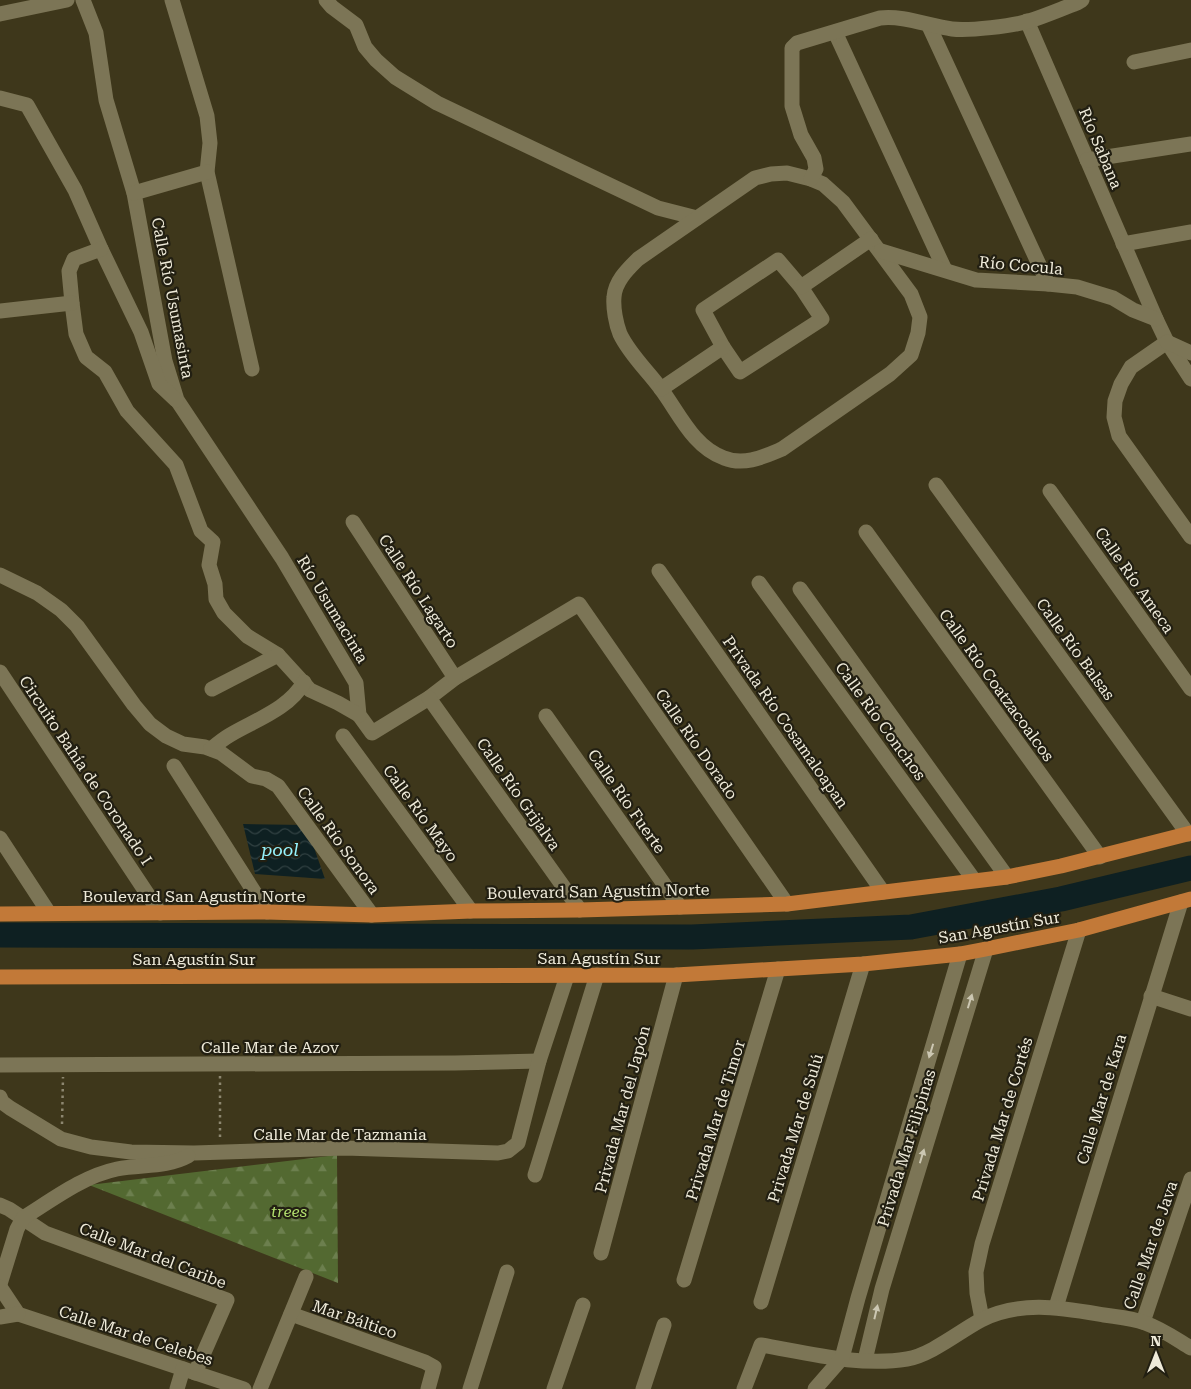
<svg xmlns="http://www.w3.org/2000/svg" width="1191" height="1389" font-family="'Roboto Serif',serif">
<style>
.forest{fill:url(#forest-firs)}
.water{fill:url(#water-waves)}
.lines{fill:none;stroke-linecap:round;stroke-linejoin:round}
.river{stroke:#0e2022;stroke-width:25}
.path{stroke:#8d8770;stroke-width:2.5;stroke-dasharray:2.5 4;stroke-linecap:butt}
.minor{stroke:#7c7556;stroke-width:15}
.major{stroke:#c27938;stroke-width:15}
.oneway{fill:#ccc7b2}
.labels{text-anchor:middle;stroke-width:4.5;stroke-linejoin:round;paint-order:stroke}
.street-label{font-size:16px;fill:#eeead9;stroke:#221f12}
.park-label{font-size:16px;font-style:italic;fill:#b1de6d;stroke:#221f12}
.water-label{font-size:18px;font-style:italic;fill:#96f3fd;stroke:#221f12}
</style>
<defs>
<pattern id="forest-firs" width="22" height="20" patternUnits="userSpaceOnUse" patternTransform="scale(1.25)"><rect width="22" height="20" fill="#536931"/><path d="M5 1l3.5 6h-7zM16 11l3.5 6h-7z" fill="#6c7f4e"/></pattern>
<pattern id="water-waves" width="16" height="10" patternUnits="userSpaceOnUse" patternTransform="scale(1.25)"><rect width="16" height="10" fill="#0e2022"/><path d="M0 5q4-4 8 0t8 0" fill="none" stroke="#314142"/></pattern>
</defs>
<rect width="100%" height="100%" fill="#3e371b"/>
<path class="forest" d="M337,1155l1,128 -249,-98z"/>
<path class="water" d="M243,824l63,1 19,54 -70,-5z"/>
<g class="lines">
<path class="river" d="M0,935l692,2 219,-10 150,-28 130,-31"/>
<g class="path">
<path d="M220,1076v62"/>
<path d="M62,1124l1,-47"/>
</g>
<g class="minor">
<path d="M83,0l13,33 10,67 28,93 31,168 12,39 105,158 74,125 3,32 13,18 57,-35 26,-20 124,-74 208,300"/>
<path d="M172,0l35,116 3,27 -3,29 45,197"/>
<path d="M326,0l6,7 24,18 9,22 11,13 19,17 42,26 221,105 39,10"/>
<path d="M0,14l67,-14"/>
<path d="M1027,21l129,298 11,23 24,37"/>
<path d="M929,26l119,258"/>
<path d="M835,32l110,238"/>
<path d="M1134,62l57,-12"/>
<path d="M0,98l27,7 48,85 26,59 40,83 18,52 17,16"/>
<path d="M1087,160l104,-16"/>
<path d="M787,173l24,6 12,5 20,18 68,92 9,23 -2,16 -7,22 -21,19 -108,75c-19,8 -38,17 -58,9 -31,-11 -45,-45 -63,-69 -13,-18 -31,-34 -41,-55 -4,-10 -7,-26 -6,-37 1,-16 14,-28 24,-38l117,-81 16,-4z"/>
<path d="M811,179l5,-10 -2,-11 -13,-23 -9,-29v-58l5,-5 83,-25c23,-3 49,8 72,11 17,2 61,-3 77,-8 16,-5 32,-12 48,-18l5,-3"/>
<path d="M134,193l73,-21"/>
<path d="M1123,244l68,-12"/>
<path d="M101,249l-27,10 -5,12 3,32 4,31 10,23 19,15 22,39 49,54 25,66 12,11 -4,23 6,19 1,15 8,14 23,23 31,19 32,35 28,13 21,12"/>
<path d="M881,251l95,29 72,4 29,3 36,11 20,12 23,9"/>
<path d="M778,260l23,27 21,32 -82,53 -17,-25 -20,-37z"/>
<path d="M801,287l70,-48"/>
<path d="M0,311l72,-8"/>
<path d="M1167,342l-36,25 -10,17 -6,17 -1,16 5,19 72,101"/>
<path d="M1167,342l24,11"/>
<path d="M661,389l62,-42"/>
<path d="M936,485l252,349"/>
<path d="M1050,491l141,198"/>
<path d="M353,522l102,156"/>
<path d="M866,532l234,325"/>
<path d="M659,571l224,321"/>
<path d="M0,575l37,18 24,17 16,16 57,79 16,19 16,12 17,8 22,3 16,6 31,23 14,3 12,7 94,129"/>
<path d="M759,583l215,297"/>
<path d="M800,589l207,288"/>
<path d="M0,672l160,241"/>
<path d="M212,689l66,-34"/>
<path d="M429,698l151,212"/>
<path d="M546,716l134,191"/>
<path d="M343,736l128,175"/>
<path d="M211,749c6,-5 12,-10 19,-14 25,-15 59,-26 74,-53"/>
<path d="M174,766l93,146"/>
<path d="M0,838l49,75"/>
<path d="M1151,996l40,13"/>
<path d="M0,1065l455,-2 84,-2"/>
<path d="M0,1097l2,5 8,6 51,31 30,8 40,5 63,1 151,-5 153,5 10,-2 10,-8 21,-82 28,-85"/>
<path d="M535,1175l62,-200"/>
<path d="M0,1205l9,4 36,24 182,67 -32,73"/>
<path d="M601,1253l75,-278"/>
<path d="M684,1280l94,-311"/>
<path d="M0,1284l17,-55 6,-11c29,-18 60,-42 94,-49 24,-5 49,-1 71,-13"/>
<path d="M0,1287l18,27 226,75"/>
<path d="M761,1302l102,-338"/>
<path d="M1056,1307l125,-405"/>
<path d="M291,1314l134,48 9,5 -6,22"/>
<path d="M0,1317l18,-3"/>
<path d="M982,1319l-5,-26 -1,-21 6,-28 97,-314"/>
<path d="M1143,1322l48,-143"/>
<path d="M865,1360l17,-71 104,-340"/>
<path d="M177,1389l6,-20"/>
<path d="M260,1389l46,-112"/>
<path d="M470,1389l37,-117"/>
<path d="M554,1389l29,-84"/>
<path d="M643,1389l21,-64"/>
<path d="M744,1389l17,-44c46,8 100,22 146,14 24,-4 53,-28 74,-39 40,-20 81,-12 123,-5 13,2 28,3 41,8 17,6 31,16 46,25"/>
<path d="M815,1389l27,-31 16,-60 102,-344"/>
</g>
<g class="major">
<path d="M0,914l267,-2 105,3 99,-4 109,-1 207,-6 220,-27 54,-11 130,-33"/>
<path d="M0,977l676,-2 187,-11 97,-10 26,-5 93,-19 112,-31"/>
</g>
</g>
<defs><path id="oneway-solid" d="M-6-.8H1V-3.2L6.5 0L1 3.2V.8H-6Z" transform="scale(1.25)"/></defs>
<g class="oneway">
<use href="#oneway-solid" transform="translate(970 1001) rotate(-73)"/>
<use href="#oneway-solid" transform="translate(931 1051) rotate(107)"/>
<use href="#oneway-solid" transform="translate(922 1156) rotate(-73)"/>
<use href="#oneway-solid" transform="translate(876 1312) rotate(-77)"/>
</g>
<g class="labels">
<g class="street-label">
<text transform="translate(1101 148) rotate(67)" y="6">Río Sabana</text>
<text transform="translate(1021 265) rotate(5)" y="6">Río Cocula</text>
<text transform="translate(173 298) rotate(79)" y="6">Calle Río Usumasinta</text>
<text transform="translate(1135 580) rotate(55)" y="6">Calle Río Ameca</text>
<text transform="translate(419 591) rotate(57)" y="6">Calle Río Lagarto</text>
<text transform="translate(333 609) rotate(59)" y="6">Río Usumacinta</text>
<text transform="translate(1076 649) rotate(54)" y="6">Calle Río Balsas</text>
<text transform="translate(997 685) rotate(54)" y="6">Calle Río Coatzacoalcos</text>
<text transform="translate(881 721) rotate(54)" y="6">Calle Río Conchos</text>
<text transform="translate(786 722) rotate(55)" y="6">Privada Río Cosamaloapan</text>
<text transform="translate(697 744) rotate(55)" y="6">Calle Río Dorado</text>
<text transform="translate(86 770) rotate(56)" y="6">Circuito Bahía de Coronado I</text>
<text transform="translate(519 794) rotate(55)" y="6">Calle Río Grijalva</text>
<text transform="translate(627 801) rotate(55)" y="6">Calle Río Fuerte</text>
<text transform="translate(421 813) rotate(54)" y="6">Calle Río Mayo</text>
<text transform="translate(339 840) rotate(54)" y="6">Calle Río Sonora</text>
<text transform="translate(598 891) rotate(-1)" y="6">Boulevard San Agustín Norte</text>
<text x="194" y="902">Boulevard San Agustín Norte</text>
<text transform="translate(999 927) rotate(-10)" y="6">San Agustín Sur</text>
<text x="599" y="964">San Agustín Sur</text>
<text x="194" y="965">San Agustín Sur</text>
<text x="270" y="1053">Calle Mar de Azov</text>
<text transform="translate(1101 1099) rotate(-73)" y="6">Calle Mar de Kara</text>
<text transform="translate(622 1109) rotate(-75)" y="6">Privada Mar del Japón</text>
<text transform="translate(1002 1119) rotate(-73)" y="6">Privada Mar de Cortés</text>
<text transform="translate(715 1120) rotate(-73)" y="6">Privada Mar de Timor</text>
<text transform="translate(795 1128) rotate(-73)" y="6">Privada Mar de Sulú</text>
<text x="340" y="1140">Calle Mar de Tazmania</text>
<text transform="translate(906 1148) rotate(-73)" y="6">Privada Mar Filipinas</text>
<text transform="translate(1150 1245) rotate(-71)" y="6">Calle Mar de Java</text>
<text transform="translate(153 1255) rotate(21)" y="6">Calle Mar del Caribe</text>
<text transform="translate(355 1319) rotate(19)" y="6">Mar Báltico</text>
<text transform="translate(136 1335) rotate(18)" y="6">Calle Mar de Celebes</text>
</g>
<g class="park-label">
<text x="289" y="1217">trees</text>
</g>
<g class="water-label">
<text x="280" y="856">pool</text>
</g>
</g>
<g transform="translate(1156 1354)" stroke="#221f12" stroke-width="4" paint-order="stroke">
<path d="M0-4L9 19L0 12L-9 19Z" fill="#eeead9"/>
<text y="-8" font-size="14" font-weight="bold" text-anchor="middle" fill="#eeead9">N</text>
</g>
</svg>
